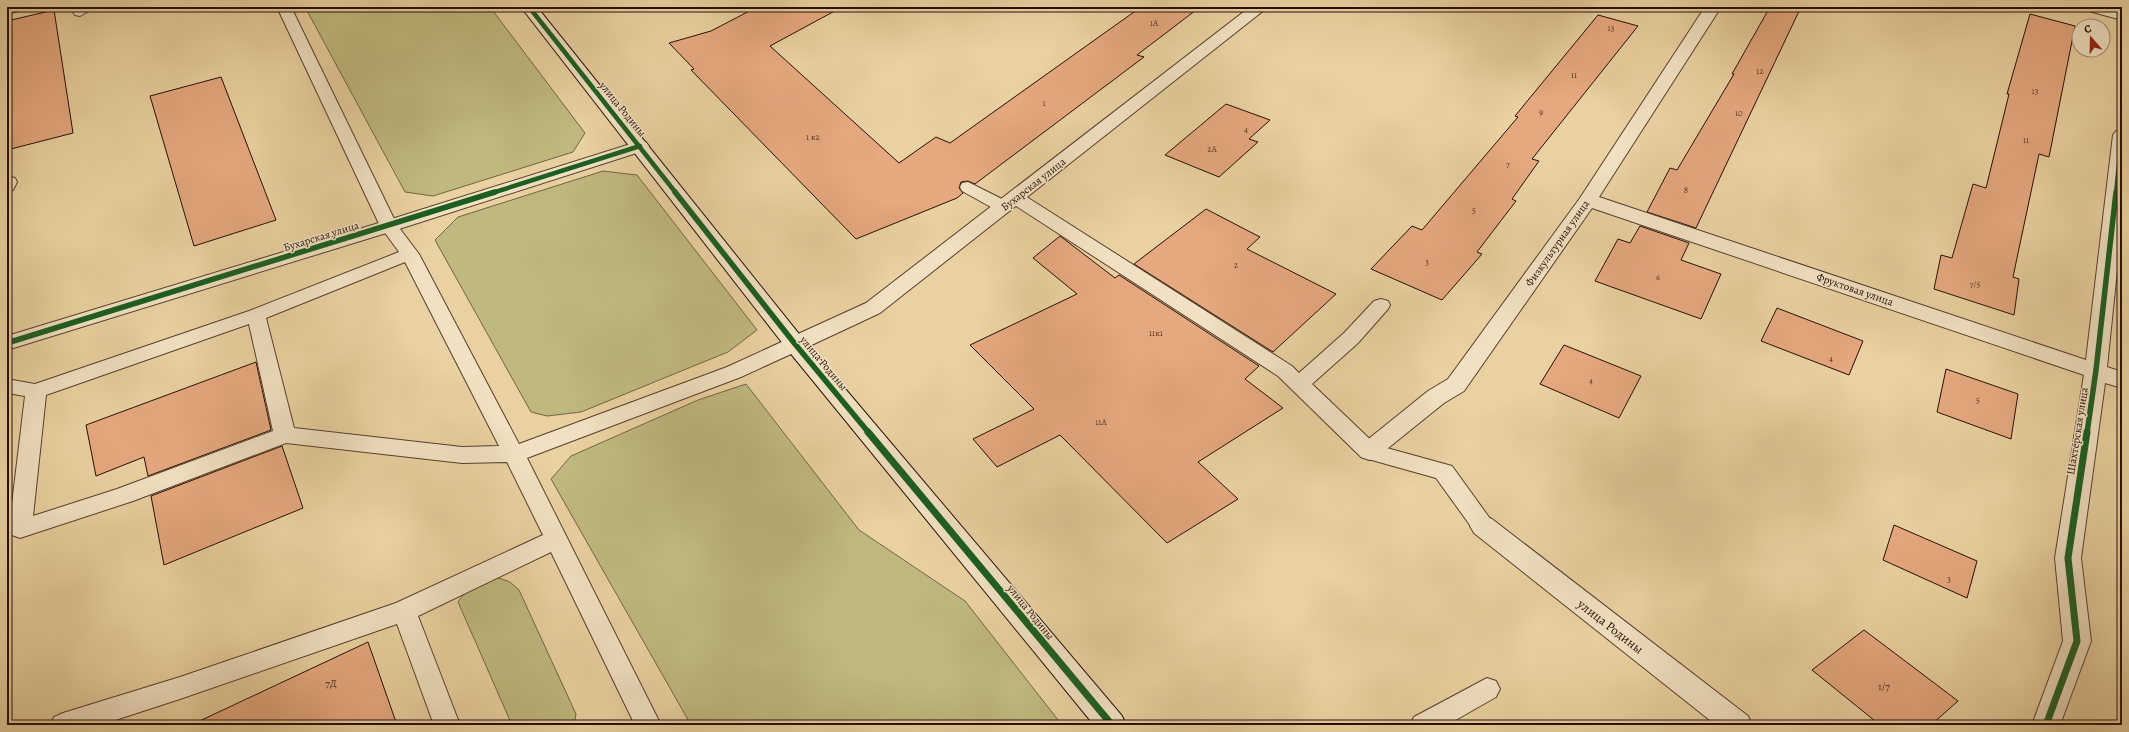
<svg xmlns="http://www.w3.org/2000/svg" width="2129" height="732" font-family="Alegreya,serif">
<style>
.green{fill:#bfb97f;stroke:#726442}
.building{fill:#e5a87f;stroke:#260e05}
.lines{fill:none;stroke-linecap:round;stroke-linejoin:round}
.lane-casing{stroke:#573f2c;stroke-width:2}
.street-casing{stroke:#573f2c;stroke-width:2}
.secondary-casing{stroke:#260e05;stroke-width:2}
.lane{fill:#f1e1c2;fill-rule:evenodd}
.street{fill:#f1e1c2;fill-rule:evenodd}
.secondary{fill:#f1e1c2;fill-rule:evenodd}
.cycleway-far2-casing{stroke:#f1e1c2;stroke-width:6}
.cycleway-far1-casing{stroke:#f1e1c2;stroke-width:8}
.cycleway-casing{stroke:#f1e1c2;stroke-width:10}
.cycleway-far2{stroke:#1b5e20;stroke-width:4.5}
.cycleway-far1{stroke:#1b5e20;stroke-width:5.5}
.cycleway{stroke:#1b5e20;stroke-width:7}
.labels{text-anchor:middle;stroke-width:3;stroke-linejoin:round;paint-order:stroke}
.number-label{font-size:9px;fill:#563424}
.street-label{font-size:11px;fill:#260e05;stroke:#f1e1c2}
.near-number-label{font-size:11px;fill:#563424}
.near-street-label{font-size:13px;fill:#260e05;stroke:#f1e1c2}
</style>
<rect width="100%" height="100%" fill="#ead1a1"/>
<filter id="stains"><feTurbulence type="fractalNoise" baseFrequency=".005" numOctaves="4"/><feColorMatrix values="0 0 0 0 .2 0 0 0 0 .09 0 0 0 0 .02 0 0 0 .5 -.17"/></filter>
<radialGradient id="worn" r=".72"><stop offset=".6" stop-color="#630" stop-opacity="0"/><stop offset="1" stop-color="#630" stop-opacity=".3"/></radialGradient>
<g class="green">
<path d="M305,7h185l95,126 -12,19 -140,44 -28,-4z"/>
<path d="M603,171l34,4 120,155 -29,22 -147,60 -34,4 -16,-4 -96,-172 23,-23z"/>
<path d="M746,384l113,146 106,71 97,124h-371l-140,-246 20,-23 127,-56z"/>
<path d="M499,578l11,4 9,8 57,124 -2,11h-62l-54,-123c9,-15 25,-21 41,-24z"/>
</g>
<g class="building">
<path d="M757,7h85l-72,39 129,117 37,-26 14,6 191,-136h59l-63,48 7,2 -169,127 -7,-3 -7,1 -2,6 4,5 -6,5 -101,41 -165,-169 3,-1 -25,-26 42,-12z"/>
<path d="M1770,7h31l-105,221 -49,-16 23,-44 7,2 57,-96h-2z"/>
<path d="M54,10l19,123 -66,17v-129z"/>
<path d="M2030,14l45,12 -26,131 -10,-3 -26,123 6,2 -5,36 -80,-26 7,-34 11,3 21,-74 13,4 23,-94h-2z"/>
<path d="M1598,15l40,11 -106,133 7,2 -27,38 4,2 -39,51 5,2 -40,46 -71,-31 41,-43 10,4 96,-113 -3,-1z"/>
<path d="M221,77l55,143 -82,26 -44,-150z"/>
<path d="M1226,104l44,16 -21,19 9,3 -39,35 -54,-22z"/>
<path d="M1206,209l54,28 -13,12 89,45 -63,58 -139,-88z"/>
<path d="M1640,226l49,17 -8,17 40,14 -20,45 -106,-38 23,-42 12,4z"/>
<path d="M1060,236l55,42 4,-3 140,91 -14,13 38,29 -85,54 40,37 -71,44 -107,-108 -63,32 -24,-28 61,-30 -64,-64 107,-51 -44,-36z"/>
<path d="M1777,308l86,33 -14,34 -88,-34z"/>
<path d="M1564,345l77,31 -22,42 -79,-34z"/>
<path d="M256,362l15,68 -123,46 -4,-19 -48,19 -10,-51z"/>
<path d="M1946,369l72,25 -7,45 -74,-27z"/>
<path d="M282,446l21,62 -139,57 -13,-69z"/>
<path d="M1894,525l83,36 -10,37 -84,-38z"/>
<path d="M1864,630l94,71 -27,24h-51l-68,-55z"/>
<path d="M368,642l29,83h-206z"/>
</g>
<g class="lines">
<g class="lane-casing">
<g id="lane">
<path d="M7,7h17l-2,3 -15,4z"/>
<path d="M70,7h14l3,5 -7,4 -5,-1z"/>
<path d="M277,7h14l106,218 22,29 100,190 208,-77 61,-28 7,-2 7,2 3,5 -3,5 -61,28 -214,81 134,267h-26l-84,-173 -133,64 42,109h-26l-37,-101 -217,75 -80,26h-50l4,-8 9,-4 117,-36 216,-74 147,-68 -36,-73 -45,1 -176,-20 -153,58 -113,37 -8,-3 -3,-6 16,-133 -18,-3v-14l28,5 214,-73 150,-59 -19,-26zM405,262l94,184 -37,1 -168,-19 -28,-110zM249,324l24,107 -156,58 -84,27 13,-121z"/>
<path d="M7,176l8,2 2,4 -4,8 -6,1z"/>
<path d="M968,182l42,21 3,4 -3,4 -6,1 -6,-1 -36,-20 -2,-4 2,-4z"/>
<path d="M1016,193l6,1 270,172 7,7 45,-40 30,-32 7,-2 7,2 2,4 -2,4 -30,34 -46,41 64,61 76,21 39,54 3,6 -3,6 -8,3 -8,-3 -39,-54 -75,-21 -83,-81 -268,-174 -3,-4 3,-4z"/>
<path d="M1487,678l9,3 4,8 -4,8 -49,28h-37l4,-8z"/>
</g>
</g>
<g class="street-casing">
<g id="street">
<path d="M1250,7h18l-388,306 -77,36 -8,2 -8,-2 -3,-5 3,-5 79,-36z"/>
<path d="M1705,7h16l-122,190 487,163 27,-225 3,-4 6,-1v92l-15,145 15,5v16l-17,-5 -24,175 10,83 -31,84h-28l31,-84 -8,-83 29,-183 -492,-167 -128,183 -20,12 -67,54 -8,3 -8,-3 -4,-6 4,-6 67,-54 20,-12 132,-181z"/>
<path d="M2082,7h26l14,3v10l-37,-10z"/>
<path d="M640,141l6,1 3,4 -3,4 -250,80 -389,120v-14l375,-114z"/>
<path d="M1483,516l9,3 256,197 4,9h-36l-242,-192 -4,-7 4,-7z"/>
</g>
</g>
<g class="secondary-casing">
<path id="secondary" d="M521,7h16l266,332 319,377 4,9h-32l-307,-376z"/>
</g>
<use href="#lane" class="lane"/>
<use href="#street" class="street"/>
<use href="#secondary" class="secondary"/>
<g class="cycleway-far2-casing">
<g id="cycleway-far2">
<path d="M529,7l147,186"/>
<path d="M492,193l148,-47"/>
<path d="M2116,193l6,-58"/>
</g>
</g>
<g class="cycleway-far1-casing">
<g id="cycleway-far1">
<path d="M675,192l120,152 74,89"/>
<path d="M7,343l488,-151"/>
<path d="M2087,433l9,-63 20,-178"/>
</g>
</g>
<g class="cycleway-casing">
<g id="cycleway">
<path d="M868,432l244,293"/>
<path d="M2046,725l31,-84 -9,-83 19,-126"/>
</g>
</g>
<use href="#cycleway-far2" class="cycleway-far2"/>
<use href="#cycleway-far1" class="cycleway-far1"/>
<use href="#cycleway" class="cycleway"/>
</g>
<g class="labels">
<g class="number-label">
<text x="1154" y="26">1А</text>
<text x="1611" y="31">13</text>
<text x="1760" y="74">12</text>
<text x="1574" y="78">11</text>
<text x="2035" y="94">13</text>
<text x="1044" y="106">1</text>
<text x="1541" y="115">9</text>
<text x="1739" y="116">10</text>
<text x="1246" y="132">4</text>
<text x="813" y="140">1 к2</text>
<text x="2026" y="143">11</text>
<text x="1212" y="152">2А</text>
<text x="1508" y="167">7</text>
<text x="1686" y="193">8</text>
<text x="1474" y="213">5</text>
<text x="1427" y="265">3</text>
<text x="1236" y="268">2</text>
<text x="1658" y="280">6</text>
<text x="1975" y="287">7/5</text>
<text x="1156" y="336">11к1</text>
<text x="1831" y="361">4</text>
<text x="1591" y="383">4</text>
<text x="1978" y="403">5</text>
<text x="1101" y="425">11А</text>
<text x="1949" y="582">3</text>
</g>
<g class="street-label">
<text transform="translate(623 109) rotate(51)" y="4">улица Родины</text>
<text transform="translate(1033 184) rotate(-38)" y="4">Бухарская улица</text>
<text transform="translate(321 236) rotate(-17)" y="4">Бухарская улица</text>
<text transform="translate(1557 243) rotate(-55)" y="4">Физкультурная улица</text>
<text transform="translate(1855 289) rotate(19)" y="4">Фруктовая улица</text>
<text transform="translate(824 363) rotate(50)" y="4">улица Родины</text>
<text transform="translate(2077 431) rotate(-81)" y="4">Шахтёрская улица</text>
<text transform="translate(1031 612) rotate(51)" y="4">улица Родины</text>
</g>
<g class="near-number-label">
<text x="331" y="687">7Д</text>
<text x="1884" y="690">1/7</text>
</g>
<g class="near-street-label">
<text transform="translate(1611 626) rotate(38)" y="5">улица Родины</text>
</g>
</g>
<rect width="2129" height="732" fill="none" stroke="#ead1a1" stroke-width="24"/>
<rect x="8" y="8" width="2113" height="716" fill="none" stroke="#260e05" stroke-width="2"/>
<rect x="12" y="12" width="2105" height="708" fill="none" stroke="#260e05"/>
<g transform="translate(2091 38) rotate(340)"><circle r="19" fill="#f1e1c2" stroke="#a08d76"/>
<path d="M0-3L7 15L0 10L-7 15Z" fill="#8f2418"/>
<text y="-6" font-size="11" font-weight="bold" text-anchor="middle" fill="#260e05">С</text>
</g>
<rect width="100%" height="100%" filter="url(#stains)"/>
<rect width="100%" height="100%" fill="url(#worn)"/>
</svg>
